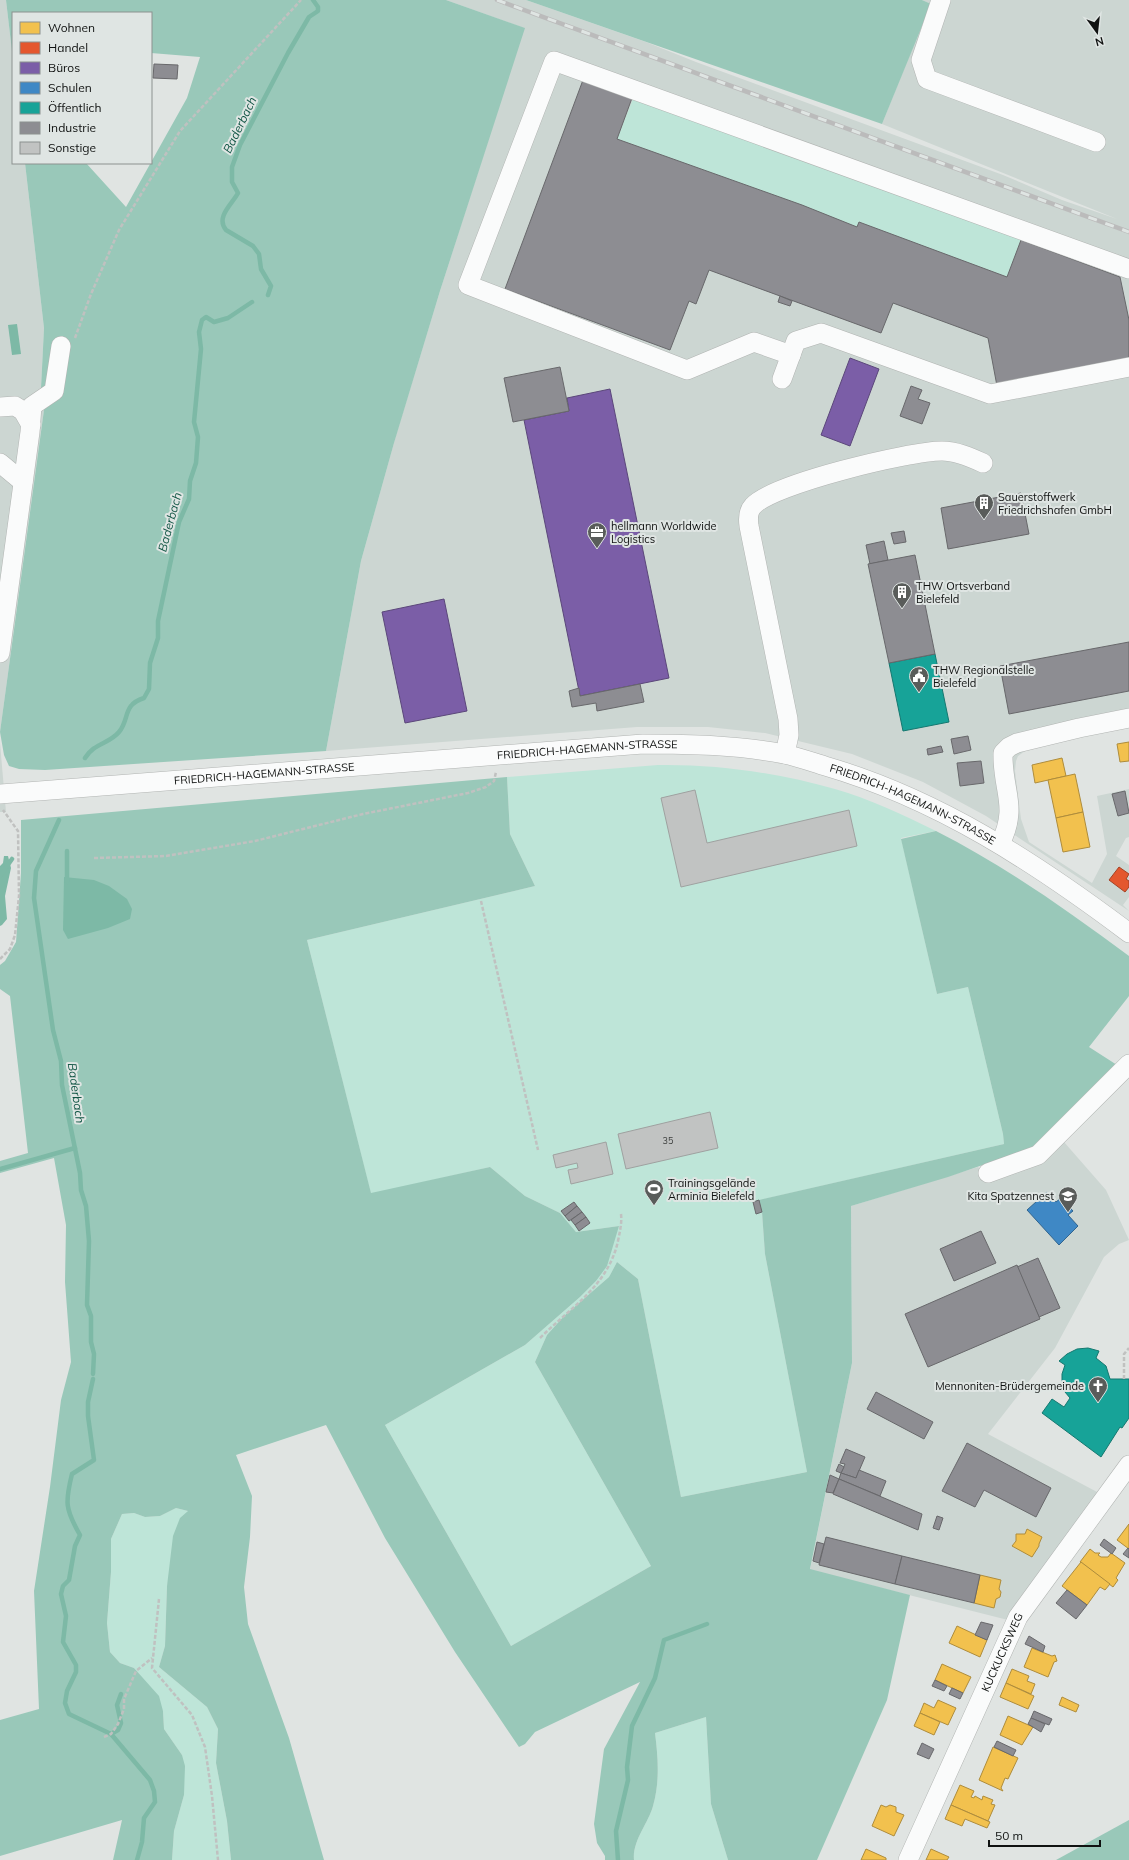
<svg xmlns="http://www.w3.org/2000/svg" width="1129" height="1860" font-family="Mulish,sans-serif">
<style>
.built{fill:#ccd6d2}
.green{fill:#bee5d8}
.forest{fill:#99c8b9}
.water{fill:#7db9a6}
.homes{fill:#f2c14e;stroke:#ae8c3c}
.shops{fill:#e4572e;stroke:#a44225}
.offices{fill:#7b5ea7;stroke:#5b477a}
.schools{fill:#3f88c5;stroke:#31658f}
.public{fill:#17a398;stroke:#157870}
.industry{fill:#8d8d92;stroke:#68686b}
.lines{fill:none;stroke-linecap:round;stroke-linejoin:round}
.stream{stroke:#7db9a6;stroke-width:4.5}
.building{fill:#c1c3c2;stroke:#9fa1a0}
.minor-casing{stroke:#b1b4b2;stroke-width:20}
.path{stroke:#c0c1c0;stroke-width:2.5;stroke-dasharray:4 2;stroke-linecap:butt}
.minor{stroke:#fafbfb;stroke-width:19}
.rail-casing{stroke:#bbb;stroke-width:4.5}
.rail{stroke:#dfe5e3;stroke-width:3;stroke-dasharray:9;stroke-linecap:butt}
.labels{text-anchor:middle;stroke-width:4;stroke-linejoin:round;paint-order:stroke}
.number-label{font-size:9px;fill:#3c3e3d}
.poi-label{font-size:11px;fill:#101211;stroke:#dfe5e3;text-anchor:start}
.street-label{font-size:11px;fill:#101211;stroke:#dfe5e3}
.water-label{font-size:12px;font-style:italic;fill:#105544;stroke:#dfe5e3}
</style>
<rect width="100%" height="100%" fill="#e0e4e2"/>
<g class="built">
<path d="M0,0h6l7,60v103h12l19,165 -3,60h6l-47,344z"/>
<path d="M446,0h80l120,42 50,20 307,113 59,25 55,19 -235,-95 48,-120 -8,-4h207v724l-101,25 -10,7 -2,5 -1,10 6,48 8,23 63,41 15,-29 -10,-58 32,-7v48l-3,1 -10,18 13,9v32l-6,8 6,6 -143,-95 -63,-34 -71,-28 -87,-21 -57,-6h-71l-311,24 35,-190 36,-129 43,-141 84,-263z"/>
<path d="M0,743l6,69h-6z"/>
<path d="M1064,1142l42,48 23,50 -10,4 -15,13 -49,91 -67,86 111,59 -91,127 -198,-50 42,-207 -1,-157 127,-39 12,14z"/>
</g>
<g class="green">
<path d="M635,94l386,146 -14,37 -148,-54 -2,4 -240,-88z"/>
<path d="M658,765c59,-1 120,8 177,24 35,10 68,26 101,42l-35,7 36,156 31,-7 35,147 1,10 -244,56 2,12 3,42 42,218 -126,25 -43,-218 -21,-17 -8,15 -45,39 -17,19 -12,27 116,204 -140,80 -126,-221 140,-80 55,-48 16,-16 23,-55 -43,6 -16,-19 -35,-17 -35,-29 -119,27 -64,-254 228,-54 -25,-52 -3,-57z"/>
<path d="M176,1508l12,3 -21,75 -2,60 -6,21 48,40 11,22 -2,34 11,58 4,39h-59l2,-29 10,-36 -2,-40 -18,-26 -1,-18 -24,-37 -5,-6 -14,-5 -10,-11 -3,-29 4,-51v-33l11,-25 12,-1 11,4 15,-1z"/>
<path d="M706,1717l5,87 17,56h-94c-2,-19 14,-36 19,-54 7,-24 5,-49 2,-73z"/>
</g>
<g class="forest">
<path d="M6,0h440l79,28 -85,263 -46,152 -33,118 -35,190 -281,19 -26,-1 -10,-3 -5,-11 -4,-23 47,-344h-6l3,-60 -19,-165h61l40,44 61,-109 13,-41 -49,-4v-40h-138v47z"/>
<path d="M526,0h396l9,4 -49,120z"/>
<path d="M507,777l3,57 25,52 -228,54 64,253 119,-26 35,29 35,17 16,19 43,-6 -12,40 -11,15 -16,16 -55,48 -140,80 126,221 140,-80 -116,-204 12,-27 17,-19 45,-39 8,-15 21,17 43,218 126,-25 -42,-218 -3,-42 -3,-12 245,-56 -1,-10 -35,-147 -31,7 -36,-155 35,-8c69,35 131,79 193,125v40l-40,51 28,18 -82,82 -87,30 -97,29 1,157 -42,206 100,26 -23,105 -70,160h-89l-17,-56 -5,-87 -51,16c3,24 5,49 -2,73 -5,18 -21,35 -19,54h-29v-4l-8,-13 -3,-19 10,-75 36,-67 -105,50 -10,12 -6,3 -64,-95 -70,-114 -59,-113 -90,30 16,41 -2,41 -6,50 4,37 41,114 35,122h-93l-4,-39 -11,-58 2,-34 -11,-22 -48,-40 6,-21 2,-60 6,-50 7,-18 8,-7 -12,-3 -16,8 -15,1 -11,-4 -12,1 -11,25v33l-4,51 3,29 10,11 14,5 25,28 4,15 1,18 18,26 3,11 -1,29 -10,36 -2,29h-59l9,-40 -122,36v-136l39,-11 -5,-118 16,-104 11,-87 10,-38 -6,-80 1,-57 -12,-67 -54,15v-12l28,-8 -18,-157 -10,-7v-24l5,-4 11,-19 5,-69v-53z"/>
<path d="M1129,1820v40h-73z"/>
</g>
<g class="water">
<path d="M17,324l4,30 -9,1 -4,-30z"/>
<path d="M4,856h4l3,12 -6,28 2,23 -5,6 -2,1v-60l3,-3z"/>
<path d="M64,877l30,3 15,6 18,13 5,10 -2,10 -22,9 -40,11 -5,-9z"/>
</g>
<g class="homes">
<path d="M1129,742v19l-9,1 -3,-18z"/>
<path d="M1062,758l4,18 -31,7 -3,-18z"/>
<path d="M1075,774l8,38 -27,6 -8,-38z"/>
<path d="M1083,812l7,35 -27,5 -7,-34z"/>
<path d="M1129,1524v25l-12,-9z"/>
<path d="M1027,1529l15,8 -3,7v2l-7,11 -20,-11 4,-5v-7h9z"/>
<path d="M1090,1549l5,4h5l-2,2 3,2h7l3,-4 14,10 -9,15 2,2 -5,7 -33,-25z"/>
<path d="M1081,1562l29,22 -5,6 -5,-3 -13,18 -25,-19z"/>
<path d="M980,1575l21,5 -2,9 2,3 -1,5 -4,2 -2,9 -20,-5z"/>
<path d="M957,1626l30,14 -7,17 -31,-14z"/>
<path d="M1032,1648l20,8 3,-1 2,6 -3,1 -6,15 -24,-10z"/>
<path d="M942,1664l29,13 -8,16 -28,-13z"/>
<path d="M1012,1669l17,7 -2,5 8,3 -4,10 -25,-11z"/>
<path d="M1006,1683l28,13 -6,13 -28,-12z"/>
<path d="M1062,1697l17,8 -3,7 -17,-7z"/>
<path d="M938,1700l18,8 -8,17 -28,-12 4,-10 10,5z"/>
<path d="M920,1713l20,9 -6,13 -20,-9z"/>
<path d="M1008,1716l25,11 -11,18 -22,-10z"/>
<path d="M993,1747l25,11 -10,21 -3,-1 -4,10 2,3 -24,-11z"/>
<path d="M960,1785l14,6 -3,6 3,1 1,-2 7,4 1,-4 10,4 -2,4 4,1 -7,16 -37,-16z"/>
<path d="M881,1805l5,2 4,-2 6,2v5l8,3 -10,21 -22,-10z"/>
<path d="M951,1805l39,17 -3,6 -22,-9 -3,7 -17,-7z"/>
<path d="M866,1849l20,9v2h-25z"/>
<path d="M931,1849l18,8 -2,3h-21z"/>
</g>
<path class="shops" d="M1119,867l10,7 -3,5 3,2v6l-4,5 -16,-12z"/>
<g class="offices">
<path d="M850,358l29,11 -29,77 -29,-11z"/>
<path d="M610,389l59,289 -89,18 -56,-276 45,-9 -2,-13z"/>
<path d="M444,599l23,112 -62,12 -23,-111z"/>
</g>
<path class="schools" d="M1047,1192l9,10 5,-4 12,13 -5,4 10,11 -19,19 -32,-35z"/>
<g class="public">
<path d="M935,654l14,68 -46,9 -14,-68z"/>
<path d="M1088,1348l11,3 -3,7 10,8 4,13h19v39l-7,10 -2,-1 -19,30 -59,-44 10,-14 12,8 6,-9 -5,-6 -3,-9v-9l3,-9 -6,-4 8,-7 10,-5z"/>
</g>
<g class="industry">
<path d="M154,64l24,1 -1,14 -24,-1z"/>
<path d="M583,80l49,18 -15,41 185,66 55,22 2,-5 148,55 14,-37 99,37 9,43v38l-132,28 -9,-48 -95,-35 -12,30 -172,-63 -13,34 -7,-3 -19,49 -165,-61z"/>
<path d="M780,296l12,5 -2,5 -12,-4z"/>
<path d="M560,367l9,44 -56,11 -9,-44z"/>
<path d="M911,386l11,4 -4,9 12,4 -8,21 -22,-8z"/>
<path d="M1021,493l8,41 -81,15 -7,-41z"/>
<path d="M904,531l2,11 -12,2 -3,-11z"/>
<path d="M884,541l4,19 -18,4 -4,-19z"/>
<path d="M915,555l20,99 -46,9 -21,-99z"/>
<path d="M1129,642v49l-120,23 -9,-48z"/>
<path d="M640,684l4,18 -47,9 -1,-8 -24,4 -3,-16 10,-3 1,8z"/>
<path d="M968,736l3,14 -17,4 -3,-15z"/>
<path d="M941,746l2,6 -15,3 -1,-6z"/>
<path d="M981,761l3,22 -24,3 -3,-23z"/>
<path d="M1125,791l4,22 -11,3 -6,-22z"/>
<path d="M759,1200l3,12 -6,2 -3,-12z"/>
<path d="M574,1202l3,4 -12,10 -4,-5z"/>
<path d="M577,1206l5,6 -13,9 -4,-5z"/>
<path d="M582,1212l4,5 -11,8 -4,-5z"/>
<path d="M586,1217l4,6 -11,8 -4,-6z"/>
<path d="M981,1231l15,32 -42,18 -14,-32z"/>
<path d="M1038,1258l22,50 -21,9 -22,-50z"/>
<path d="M1017,1265l23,54 -112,48 -23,-53z"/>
<path d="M876,1392l57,30 -9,17 -57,-30z"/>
<path d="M967,1443l84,45 -15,29 -52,-27 -9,17 -33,-16z"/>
<path d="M846,1449l19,8 -9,21 -15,-5 4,-9 -5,-1z"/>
<path d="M839,1464l5,3 -3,6 -5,-2z"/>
<path d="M859,1470l27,11 -6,15 -41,-17 2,-6 15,5z"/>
<path d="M830,1475l9,4 -6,14 -7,-1z"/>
<path d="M839,1479l83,35 -4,16 -85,-36z"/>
<path d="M937,1516l6,2 -4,12 -6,-2z"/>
<path d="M826,1537l76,19 -7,28 -76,-19z"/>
<path d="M1104,1539l12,9 -4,6 -12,-9z"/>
<path d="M817,1542l7,2 -5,19 -6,-2z"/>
<path d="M1128,1548l1,1v9l-6,-4z"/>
<path d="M902,1556l78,19 -6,28 -79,-19z"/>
<path d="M1067,1590l20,15 -11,14 -20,-16z"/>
<path d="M981,1622l12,3 -6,15 -12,-5z"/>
<path d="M1029,1636l16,10 -2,6 -18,-8z"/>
<path d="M935,1680l12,6 -3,5 -12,-5z"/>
<path d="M952,1688l11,5 -3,6 -11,-5z"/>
<path d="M1034,1711l18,8 -3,6 -18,-7z"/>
<path d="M1031,1718l14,6 -4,8 -13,-8z"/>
<path d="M997,1741l19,9 -3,6 -19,-9z"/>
<path d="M922,1743l12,6 -5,10 -12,-5z"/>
</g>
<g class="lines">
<g class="stream">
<path d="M268,295l3,-9 -10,-17 -2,-15 -6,-8 -27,-16c-11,-13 7,-27 12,-37l-6,-11v-15l8,-22 48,-92 21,-36 9,-6v-4l-5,-7"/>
<path d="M85,758c9,-15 24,-14 34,-26 11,-13 3,-27 25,-34l5,-9 1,-26 8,-25v-17l21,-99 10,-23 1,-18 6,-18 2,-26 -4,-15 7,-73 -2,-17 3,-12 4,-3 8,5 14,-4 24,-16"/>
<path d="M59,820l-23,51 -2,27 19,132 8,31 1,24 18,88 1,17 5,16 3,35 -2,64 4,11v26l3,12 -1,20"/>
<path d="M67,851v31"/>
<path d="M0,876l12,-17"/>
<path d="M0,1169l75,-21"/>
<path d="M93,1379l-5,23v14l6,44 -22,14c-7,28 -7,35 8,61l-5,11 -6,34 -6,6 -2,8 5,22 -3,26 13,23v7l-9,19 -2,12 4,11 42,20 39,46 4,11 1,11 -11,16 -2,24 -5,18"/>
<path d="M111,1734l7,-4 3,-7 -4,-18 4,-11"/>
<path d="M618,1860l-2,-29 12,-51 -1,-13 5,-41 23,-48 9,-38 43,-16"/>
</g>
</g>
<g class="building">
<path d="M695,790l12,53 142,-33 8,36 -176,41 -20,-89z"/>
<path d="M710,1112l8,36 -92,21 -8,-35z"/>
<path d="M606,1142l7,32 -42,10 -3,-14 10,-2 -1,-5 -21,5 -3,-13z"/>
</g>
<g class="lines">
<g class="minor-casing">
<g id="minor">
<path d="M941,0l-20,60 6,19 169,63"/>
<path d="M791,355l-37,-13 -67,28 -219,-85 86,-224 575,208"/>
<path d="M782,379l14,-38 25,-8 169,61 139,-27"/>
<path d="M0,407l15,-1 8,5 8,14"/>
<path d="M0,463l23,19"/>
<path d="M0,653l30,-221 2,-26 22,-15 7,-45"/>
<path d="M785,754l4,-19 -1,-16 -39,-193c-1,-7 -1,-15 4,-20 19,-22 157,-55 189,-55 14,0 28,6 41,12"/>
<path id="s1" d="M0,794l643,-50c47,0 95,1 141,10 14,3 28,8 41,12 113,33 211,97 304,167"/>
<path d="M1000,844c19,-38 2,-53 3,-91l6,-6 8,-4 62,-15 50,-10"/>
<path d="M988,1173l50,-18 91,-91"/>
<path id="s2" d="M908,1860l110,-243 111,-152"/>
</g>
</g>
<g class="path">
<path d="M75,338l16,-44 28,-64 61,-99 121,-131"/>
<path d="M94,858l72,-2 89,-15 108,-27 105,-21 18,-6 8,-6 2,-9"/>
<path d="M481,901l57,249"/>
<path d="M0,959l10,-10 5,-14 4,-39 -1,-65 -15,-21"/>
<path d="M540,1338c31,-31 68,-52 78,-97 2,-10 4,-18 3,-27"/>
<path d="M1124,1379v-25l5,-6"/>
<path d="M159,1599l-7,69 40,47 13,32 7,49 6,64"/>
<path d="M104,1737l7,-3 7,-10 6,-15v-10l12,-28 16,-13"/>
</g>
<use href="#minor" class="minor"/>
<g class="rail-casing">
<path id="rail" d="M497,0l632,232"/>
</g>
<use href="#rail" class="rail"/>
</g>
<defs>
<g id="building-pin" transform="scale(1)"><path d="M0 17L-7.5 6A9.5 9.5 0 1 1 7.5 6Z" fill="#595c5a" stroke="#dfe5e3"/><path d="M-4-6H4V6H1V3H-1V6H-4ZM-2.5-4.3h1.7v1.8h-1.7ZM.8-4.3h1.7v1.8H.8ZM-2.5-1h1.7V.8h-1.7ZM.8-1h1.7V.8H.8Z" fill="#fff"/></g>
<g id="office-pin" transform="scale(1)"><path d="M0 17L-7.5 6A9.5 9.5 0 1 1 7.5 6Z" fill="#595c5a" stroke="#dfe5e3"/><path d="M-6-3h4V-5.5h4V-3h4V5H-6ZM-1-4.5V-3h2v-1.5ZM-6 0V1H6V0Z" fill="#fff"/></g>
<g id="civic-pin" transform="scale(1)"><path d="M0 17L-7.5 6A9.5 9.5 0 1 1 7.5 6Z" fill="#595c5a" stroke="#dfe5e3"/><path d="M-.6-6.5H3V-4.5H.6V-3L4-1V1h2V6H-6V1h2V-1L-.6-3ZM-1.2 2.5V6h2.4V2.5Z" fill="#fff"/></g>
<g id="stadium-pin" transform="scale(1)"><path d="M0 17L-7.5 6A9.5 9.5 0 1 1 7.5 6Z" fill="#595c5a" stroke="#dfe5e3"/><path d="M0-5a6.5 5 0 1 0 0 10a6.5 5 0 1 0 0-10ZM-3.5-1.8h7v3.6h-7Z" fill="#fff"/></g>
<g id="school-pin" transform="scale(1)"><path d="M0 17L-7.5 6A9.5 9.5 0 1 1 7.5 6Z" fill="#595c5a" stroke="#dfe5e3"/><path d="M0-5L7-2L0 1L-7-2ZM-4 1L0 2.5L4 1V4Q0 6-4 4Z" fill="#fff"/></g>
<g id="church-pin" transform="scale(1)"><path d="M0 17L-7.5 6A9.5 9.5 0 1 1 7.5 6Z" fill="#595c5a" stroke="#dfe5e3"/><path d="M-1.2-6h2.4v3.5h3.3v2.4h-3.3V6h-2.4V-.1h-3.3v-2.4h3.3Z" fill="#fff"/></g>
</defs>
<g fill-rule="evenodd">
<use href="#building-pin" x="984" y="503"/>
<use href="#office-pin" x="597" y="532"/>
<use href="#building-pin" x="902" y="592"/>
<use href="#civic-pin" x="919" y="676"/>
<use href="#stadium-pin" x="654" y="1189"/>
<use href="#school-pin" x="1068" y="1196"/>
<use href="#church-pin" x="1098" y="1386"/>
</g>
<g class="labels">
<g class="number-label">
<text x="668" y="1144">35</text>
</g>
<g class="poi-label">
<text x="998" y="501">Sauerstoffwerk<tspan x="998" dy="13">Friedrichshafen GmbH</tspan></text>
<text x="611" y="530">hellmann Worldwide<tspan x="611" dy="13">Logistics</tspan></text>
<text x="916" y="590">THW Ortsverband<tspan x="916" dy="13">Bielefeld</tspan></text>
<text x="933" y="674">THW Regionalstelle<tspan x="933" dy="13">Bielefeld</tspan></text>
<text x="668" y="1187">Trainingsgelände<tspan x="668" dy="13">Arminia Bielefeld</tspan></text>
<text x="1054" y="1200" text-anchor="end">Kita Spatzennest</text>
<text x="1084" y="1390" text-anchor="end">Mennoniten-Brüdergemeinde</text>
</g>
<g class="street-label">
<text dy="4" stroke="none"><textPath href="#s1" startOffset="589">FRIEDRICH-HAGEMANN-STRASSE</textPath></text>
<text dy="4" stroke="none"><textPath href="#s1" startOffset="265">FRIEDRICH-HAGEMANN-STRASSE</textPath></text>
<text dy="4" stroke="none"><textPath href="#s1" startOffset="925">FRIEDRICH-HAGEMANN-STRASSE</textPath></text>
<text dy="4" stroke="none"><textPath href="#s2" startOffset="228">KUCKUCKSWEG</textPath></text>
</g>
<g class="water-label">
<text transform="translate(240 125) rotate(-64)" y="4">Baderbach</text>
<text transform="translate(170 522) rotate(-75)" y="4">Baderbach</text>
<text transform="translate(76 1093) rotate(82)" y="4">Baderbach</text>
</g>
</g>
<rect x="12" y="12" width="140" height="152" fill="#dfe5e3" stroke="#8c918f"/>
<rect x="20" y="22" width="20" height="12" fill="#f2c14e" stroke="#8c918f"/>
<text x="48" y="32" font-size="12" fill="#101211">Wohnen</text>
<rect x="20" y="42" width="20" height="12" fill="#e4572e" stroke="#8c918f"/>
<text x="48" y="52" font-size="12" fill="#101211">Handel</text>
<rect x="20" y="62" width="20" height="12" fill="#7b5ea7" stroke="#8c918f"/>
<text x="48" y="72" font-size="12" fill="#101211">Büros</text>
<rect x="20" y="82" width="20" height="12" fill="#3f88c5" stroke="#8c918f"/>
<text x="48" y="92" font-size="12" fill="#101211">Schulen</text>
<rect x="20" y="102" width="20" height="12" fill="#17a398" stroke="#8c918f"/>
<text x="48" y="112" font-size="12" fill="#101211">Öffentlich</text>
<rect x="20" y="122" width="20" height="12" fill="#8d8d92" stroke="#8c918f"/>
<text x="48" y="132" font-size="12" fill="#101211">Industrie</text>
<rect x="20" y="142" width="20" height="12" fill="#c1c3c2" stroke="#8c918f"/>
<text x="48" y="152" font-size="12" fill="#101211">Sonstige</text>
<g transform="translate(1097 32) rotate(165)" stroke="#dfe5e3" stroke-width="3" paint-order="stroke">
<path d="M0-3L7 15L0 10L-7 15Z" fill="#101211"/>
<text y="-6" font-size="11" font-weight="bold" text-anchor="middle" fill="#101211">N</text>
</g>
<path d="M989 1840v6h111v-6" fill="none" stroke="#101211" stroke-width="2"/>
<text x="995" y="1840" font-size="12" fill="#101211" stroke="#dfe5e3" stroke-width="3" paint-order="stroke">50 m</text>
</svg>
